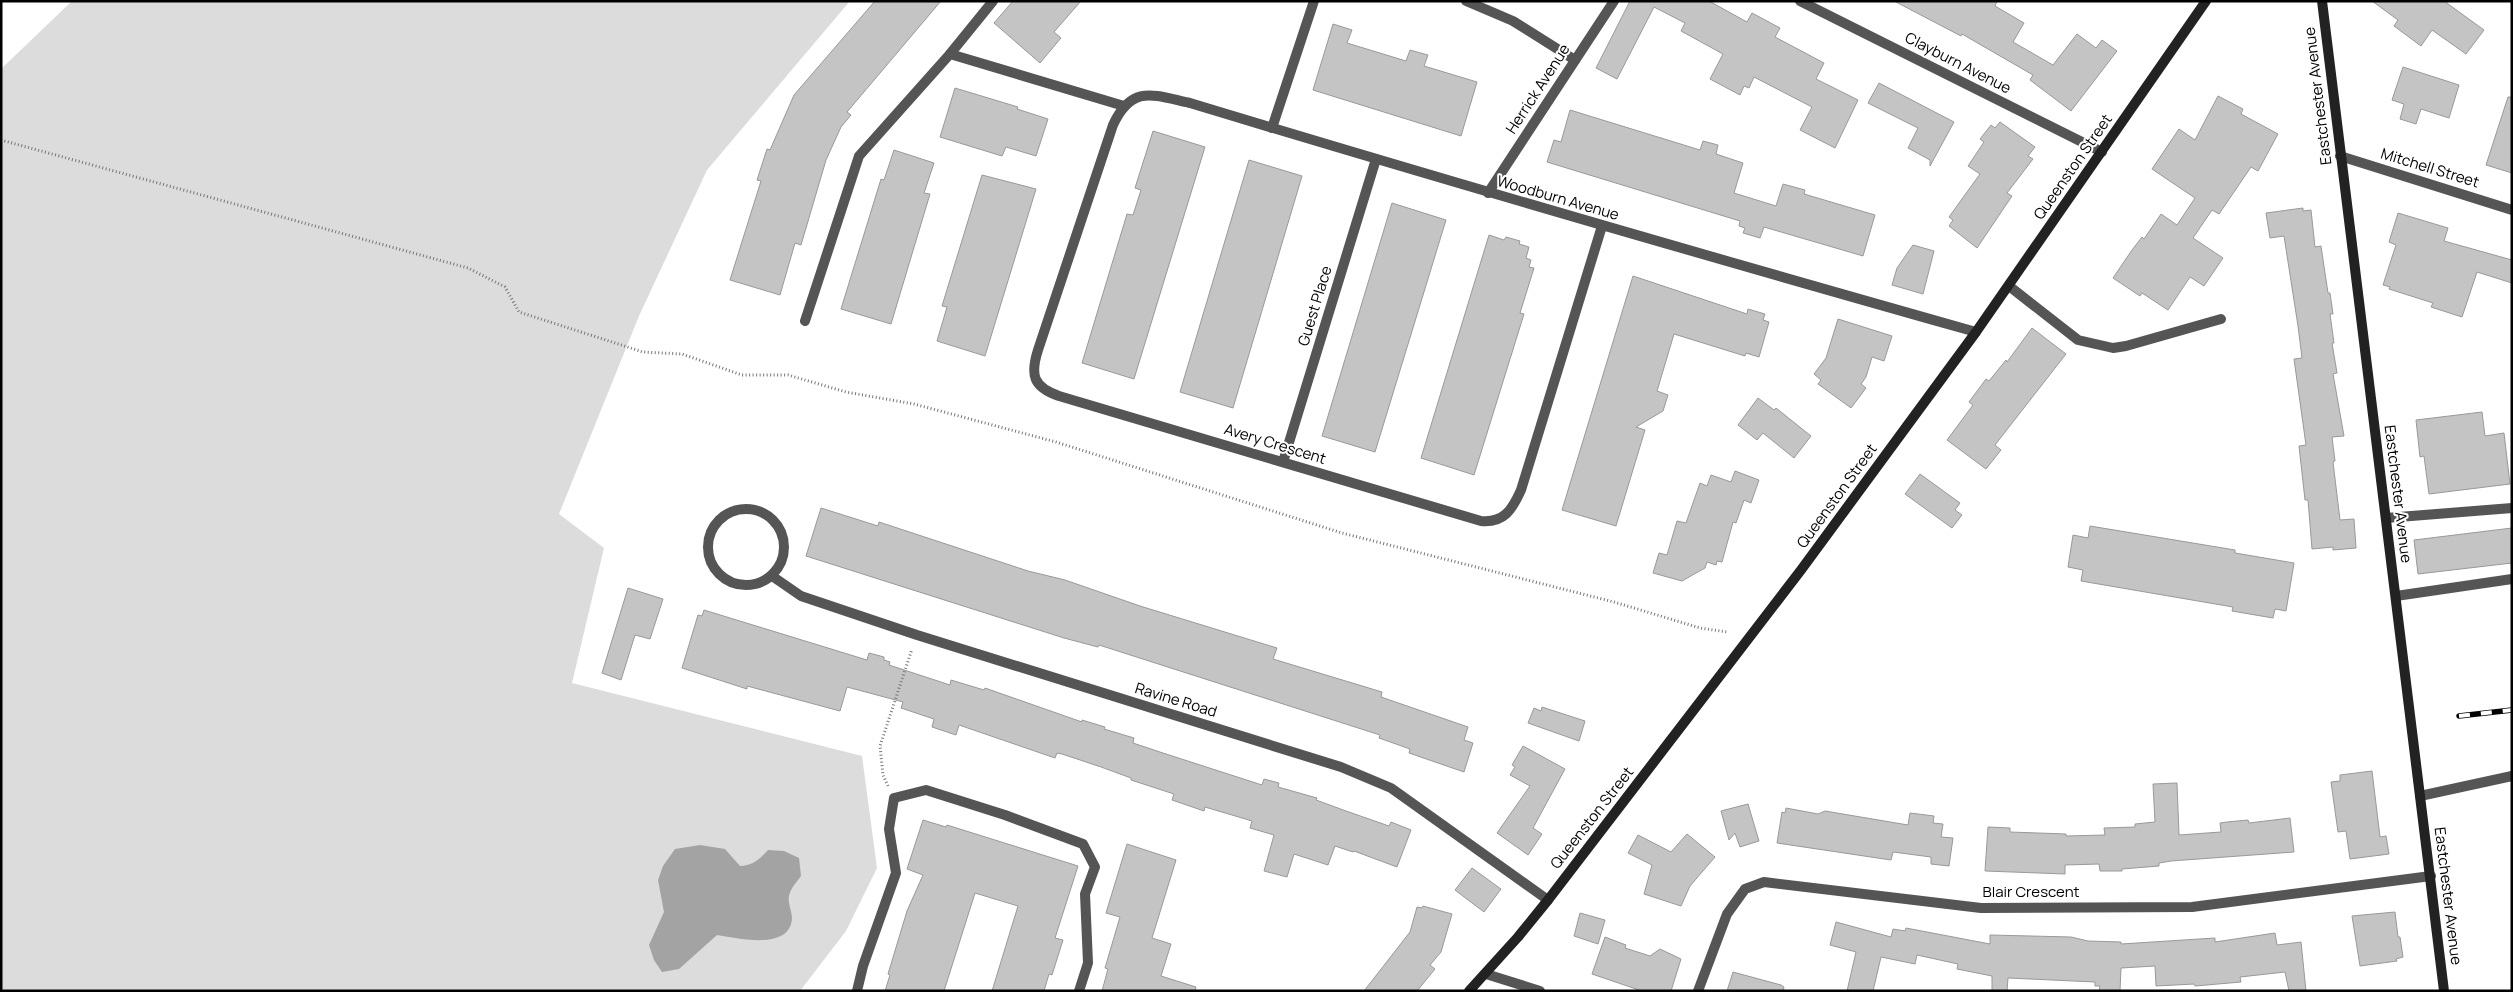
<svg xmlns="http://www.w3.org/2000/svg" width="2513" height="992" font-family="Manrope,sans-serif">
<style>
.green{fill:#dcdcdc}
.water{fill:#a3a3a3}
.building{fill:#c4c4c4;stroke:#999}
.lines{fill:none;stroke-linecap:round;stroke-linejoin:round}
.path{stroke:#777;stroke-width:3;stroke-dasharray:1 2.5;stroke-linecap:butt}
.lane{stroke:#555;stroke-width:10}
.street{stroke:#555;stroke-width:10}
.secondary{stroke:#222;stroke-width:10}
.rail-casing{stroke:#000;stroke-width:5.5}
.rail{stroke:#fff;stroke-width:4;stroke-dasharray:11;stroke-linecap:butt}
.labels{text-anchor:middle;stroke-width:4;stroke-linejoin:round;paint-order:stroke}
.street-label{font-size:15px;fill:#000;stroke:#fff}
</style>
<rect width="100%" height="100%" fill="#fff"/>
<path class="green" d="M72,1h778l-143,169 -68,146 -80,198 45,34 -32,135 290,73 15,112 -31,63 -46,60h-799v-922z"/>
<path class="water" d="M700,845l25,4 15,17c12,0 20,-7 28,-16l16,1 15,7 2,18c-6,8 -14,16 -12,27 1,5 3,11 3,16 -3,32 -55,19 -75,16l-38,34 -17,3 -8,-12 -5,-15 15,-33 -6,-32 5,-14 12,-17z"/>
<g class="building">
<path d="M875,1h66l-94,111 4,3 -10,12 -15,33 -25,85 -6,-2 -15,52 -50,-15 31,-99 -4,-1 10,-31 3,1 24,-55z"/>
<path d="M1013,1h68l-27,31 7,6 -21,25 -46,-40z"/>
<path d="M1630,1h79l38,21 5,-9 28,15 -5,9 49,26 -8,16 42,21 -23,48 -35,-18 12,-23 -58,-30 -5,11 -5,-2 -4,9 -30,-16 13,-25 -42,-23 4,-8 -31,-16 -37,72 -21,-11z"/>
<path d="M1894,1h103l-2,5 29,17 -11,19 40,23 24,-31 19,14 6,-8 15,11 -46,60 -41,-31 3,-5 -71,-41 -1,2z"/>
<path d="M2372,1h72l40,29 -18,24 -34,-24 -11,16 -27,-20 4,-6z"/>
<path d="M1333,24l19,6 -5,13 59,18 4,-11 18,5 -4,11 53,16 -16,54 -148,-46z"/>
<path d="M2403,67l56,18 -10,33 -28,-9 -5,15 -16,-5 4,-15 -12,-4z"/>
<path d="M1879,83l75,39 -24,44v-6l-22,-12 10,-20 -50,-25z"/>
<path d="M955,88l63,19 -1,2 31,10 -12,37 -30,-9 -4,9 -62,-19z"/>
<path d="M2218,96l25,13 -2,5 37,20 -20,37 -7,-4 -32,47 -7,-4 -19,28 30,20 -19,28 -14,-9 -22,33 -26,-17 -2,3 -27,-18 19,-28 10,-13 2,2 17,-25 16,11 18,-27 -43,-29 27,-40 16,11z"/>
<path d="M2508,97h4v76l-26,-8z"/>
<path d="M1570,110l130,40 3,-9 15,4 -2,9 27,9 -9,30 42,13 7,-22 22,6 -1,4 71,21 -12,41 -99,-29 -4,11 -17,-5 2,-5 -6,-2 1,-5 -193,-59 7,-22 7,2z"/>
<path d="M2000,122l35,25 -7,9 5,3 -26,34 5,3 -35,52 -28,-22 4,-6 -4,-3 31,-43 -12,-8 16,-24 -4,-3 11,-14 4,3z"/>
<path d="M1153,131l52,16 -71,232 -52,-16 45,-149 6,1 8,-25 -6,-2z"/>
<path d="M894,150l40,13 -10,30 6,1 -39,130 -50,-15 40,-130 3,1z"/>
<path d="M1249,160l53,16 -69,232 -53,-16z"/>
<path d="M982,175l54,14 -51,167 -48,-15 10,-34 -5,-1z"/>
<path d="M1392,203l54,17 -71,232 -53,-16z"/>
<path d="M2303,208v3l8,-1 4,37 6,-1 7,47h2l3,21h-3l4,29h-2l5,30 -4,1 11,62 -12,1 3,24 -2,1 7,58 14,-1 2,29 -23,2v-3l-21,2 -4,-49h-3l-6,-54 7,-1 -12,-86 8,-1 -4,-32 -14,-90 -14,2 -4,-25z"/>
<path d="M2398,213l50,15 -4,13 68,19v23l-35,-11 -15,45 -31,-10 2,-4 -44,-14 1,-2 -7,-2 13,-40 -7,-3z"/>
<path d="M1489,235l15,5 2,-3 14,4 -1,3 10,3 -3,11 5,2 -2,7 5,1 -14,45 4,1 -50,161 -53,-17z"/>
<path d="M1913,245l21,6 -11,43 -31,-9 5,-17z"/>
<path d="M1633,276l114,38 1,-5 17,5 -2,6 6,2 -10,35 -13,-4 -1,3 -71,-22 -17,57 11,4 -5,16 -27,16 9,3 -29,96 -54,-16z"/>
<path d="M1838,319l54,17 -8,25 -12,-4 -6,20 -5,7 5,4 -15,20 -33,-24 3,-4 -7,-6 12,-16z"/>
<path d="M2032,328l34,26 -71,91 6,5 -15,19 -39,-29 26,-35 -4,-3 17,-23 3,2 17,-21 1,2z"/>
<path d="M1758,398l16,12 2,-2 35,28 -17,22 -31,-25 -6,7 -19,-15z"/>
<path d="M2482,412l3,24 19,-3 6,51 -81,10 -5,-38 -4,1 -4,-37z"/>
<path d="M1735,471l24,9 -8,23 -7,-3 -8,23 -3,-1 -11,40 -5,-1 -1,4 -9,-3 -2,6 -23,13 -29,-8 6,-20 8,2 10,-34 9,2 14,-40 7,3 4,-11 20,7z"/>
<path d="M1920,474l40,29 -5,7 7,5 -10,13 -47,-34z"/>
<path d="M821,508l57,18 1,-4 149,49 37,9 75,26 137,42 -4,11 109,33 -1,5 87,30 -4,13 9,3 -9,29 -55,-19 1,-4 -31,-11 1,-3 -281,-90 -1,2 -34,-9 -258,-82z"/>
<path d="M2090,526l145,24v3l59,10 -8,48 -11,-2 -2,9 -41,-7 1,-4 -152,-26 2,-11 -15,-3 5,-32 15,3z"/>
<path d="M2512,528v35l-94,11 -4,-34z"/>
<path d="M628,588l35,11 -13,40 -15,-4 -14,45 -19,-7z"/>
<path d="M704,610l163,50 2,-7 15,4v3l6,2 -1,3 61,20 1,-5 33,10 1,-2 97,34v-2l23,7 -1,2 30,9 -1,5 30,10 99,32 2,-6 15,4 -1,4 39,11 -1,2 30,11 43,15 2,-4 20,8 -14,37 -43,-16 -1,1 -18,-6 -7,19 -34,-11 -7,23 -23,-6 10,-36 -24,-7 2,-7 -47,-14 -1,4 -32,-11 2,-6 -43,-14v-2l-30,-11 -39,-13 -5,-1 -2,5 -96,-33 -3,10 -24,-8 2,-8 -33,-11 2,-6 -56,-15 -7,24 -93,-25v3l-65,-21 16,-53 4,1z"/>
<path d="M1542,707l43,14 -6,20 -51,-18 6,-15 7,3z"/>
<path d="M1523,746l42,23 -32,59 9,6 -14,21 -31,-22 33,-47 -20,-11 5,-8 -3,-2z"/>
<path d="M2372,771l8,66 6,-1 3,18 -39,5 -4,-28 -8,1 -7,-50 9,-1v-6z"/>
<path d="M2177,783l2,52 42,-3 -1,-9 7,-1 21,-2 1,3 41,-5 4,34 -123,9 -12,2v3l-37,3v2h-22l-1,-7 -34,1v9l-80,-3 3,-44 22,1v4l56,2v2l39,-1 -1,-7 31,-1v-3l20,-2 -2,-38z"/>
<path d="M1748,804l11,37 -19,6 -5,-14 -6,7 -8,-29z"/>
<path d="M1786,808l32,6 7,-3 83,14 2,-12 24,3 -1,7 10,1 -2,13 12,1 -4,28 -18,-2v-7l-38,-5 -2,8 -114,-17 5,-31 3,1z"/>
<path d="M923,820l23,7 1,-2 131,41 -23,72 8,2 -11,35 -3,-1 -5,17h-52l26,-85 -43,-13 -31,98h-59l5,-16 -2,-1 19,-63 16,-36 -16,-6z"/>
<path d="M1687,834l28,23 -25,29 -9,20 -37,-12 8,-29 -24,-12 10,-18 33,17z"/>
<path d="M1127,844l49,16 -24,78 19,6 -10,32 35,11 -1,4h-93l6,-22 -3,-1 15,-51 -14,-4z"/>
<path d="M1472,868l29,21 -17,23 -29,-22z"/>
<path d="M1423,906l29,8 -11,38 -11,13 5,4 -18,22h-53l46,-59 7,-25 5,1z"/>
<path d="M2395,912l3,25h2l3,20 -7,2 1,2 -37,5 -8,-50z"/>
<path d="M1580,913l25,7 -7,24 -24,-8z"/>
<path d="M1836,922l55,15 2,-8 12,2 1,-3 84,16v-9l81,2 17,4 33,1v2l94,-6v4l60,-9 2,12 24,-3 5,49h-17l-4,-19 -45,5 1,5 -46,4 -1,-2 -38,2 -1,-20 -34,2 -1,23h-21l1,-5h-5v-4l-87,-4 -1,13h-15v-15l-35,-7 1,-5 -41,-9 -2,9 -34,-7 -8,34h-26l9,-39 -26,-7z"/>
<path d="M1605,937l21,8 -1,3 25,8 10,-7 21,10 -10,32h-29l-50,-17z"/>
<path d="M1733,972l48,13 3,2 -1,4h-56z"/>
</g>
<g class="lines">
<g class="path">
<path d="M1,140l467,128 37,19 14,25 124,40 39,2 60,21h46l58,17 68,12 142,38 286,91 272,69 86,26 27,4"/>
<path d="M888,786l-5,-11 -3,-29 32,-97"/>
</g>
<g class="lane">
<path d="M1466,1l47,20 62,39"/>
<path d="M950,54l43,-53"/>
<path d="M1272,128l42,-127"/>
<path d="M2009,286l69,54 35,8 13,-2 95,-27"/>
<path d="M805,321l54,-165 91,-102 174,52"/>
<path d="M2386,518l126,-10"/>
<path d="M2396,596l116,-17"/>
<path d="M857,991l6,-25 33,-93 -7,-44 5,-31 32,-8 79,25 78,29 12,23 -10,27 3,69 -9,28"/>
</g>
<g class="street">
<path d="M1800,1l302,151"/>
<path d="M2340,156l172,54"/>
<path d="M1488,193l126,-192"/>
<path d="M1602,226l-81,264c-9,20 -17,33 -40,31l-422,-125c-26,-9 -29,-21 -21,-46l75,-225c19,-41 40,-30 77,-22 261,79 524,155 786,229"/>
<path d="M1283,462l93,-303"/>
<circle cx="746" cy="547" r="38"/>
<path d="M772,576l29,20 116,39 424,132 50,21 157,112"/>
<path d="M2420,796l92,-20"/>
<path d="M1486,974l54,17"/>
<path d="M1698,991l29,-77 18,-25 19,-7 217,26 211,-1 239,-31"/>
</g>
<g class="secondary">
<path d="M2322,1l122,990"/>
<path d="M1469,991l49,-54 30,-37 253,-330 175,-238 230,-331"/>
</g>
<g class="rail-casing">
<path id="rail" d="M2459,716l53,-6"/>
</g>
<use href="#rail" class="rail"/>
</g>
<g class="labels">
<g class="street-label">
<text transform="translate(1958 63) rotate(27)" y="5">Clayburn Avenue</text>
<text transform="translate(1538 89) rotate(-57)" y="5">Herrick Avenue</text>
<text transform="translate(2318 96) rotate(-97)" y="5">Eastchester Avenue</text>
<text transform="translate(2073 167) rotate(-55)" y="5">Queenston Street</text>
<text transform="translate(2430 168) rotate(17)" y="5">Mitchell Street</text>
<text transform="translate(1558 198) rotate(16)" y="5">Woodburn Avenue</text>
<text transform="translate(1315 306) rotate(-73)" y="5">Guest Place</text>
<text transform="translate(1275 444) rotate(17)" y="5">Avery Crescent</text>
<text transform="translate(2398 494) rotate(83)" y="5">Eastchester Avenue</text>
<text transform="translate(1837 496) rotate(-54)" y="5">Queenston Street</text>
<text transform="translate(1176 700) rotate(17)" y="5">Ravine Road</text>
<text transform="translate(1592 818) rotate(-52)" y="5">Queenston Street</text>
<text x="2031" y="897">Blair Crescent</text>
<text transform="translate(2448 896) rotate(83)" y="5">Eastchester Avenue</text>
</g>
</g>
<rect width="2513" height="992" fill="none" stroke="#000000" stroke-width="5"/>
</svg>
